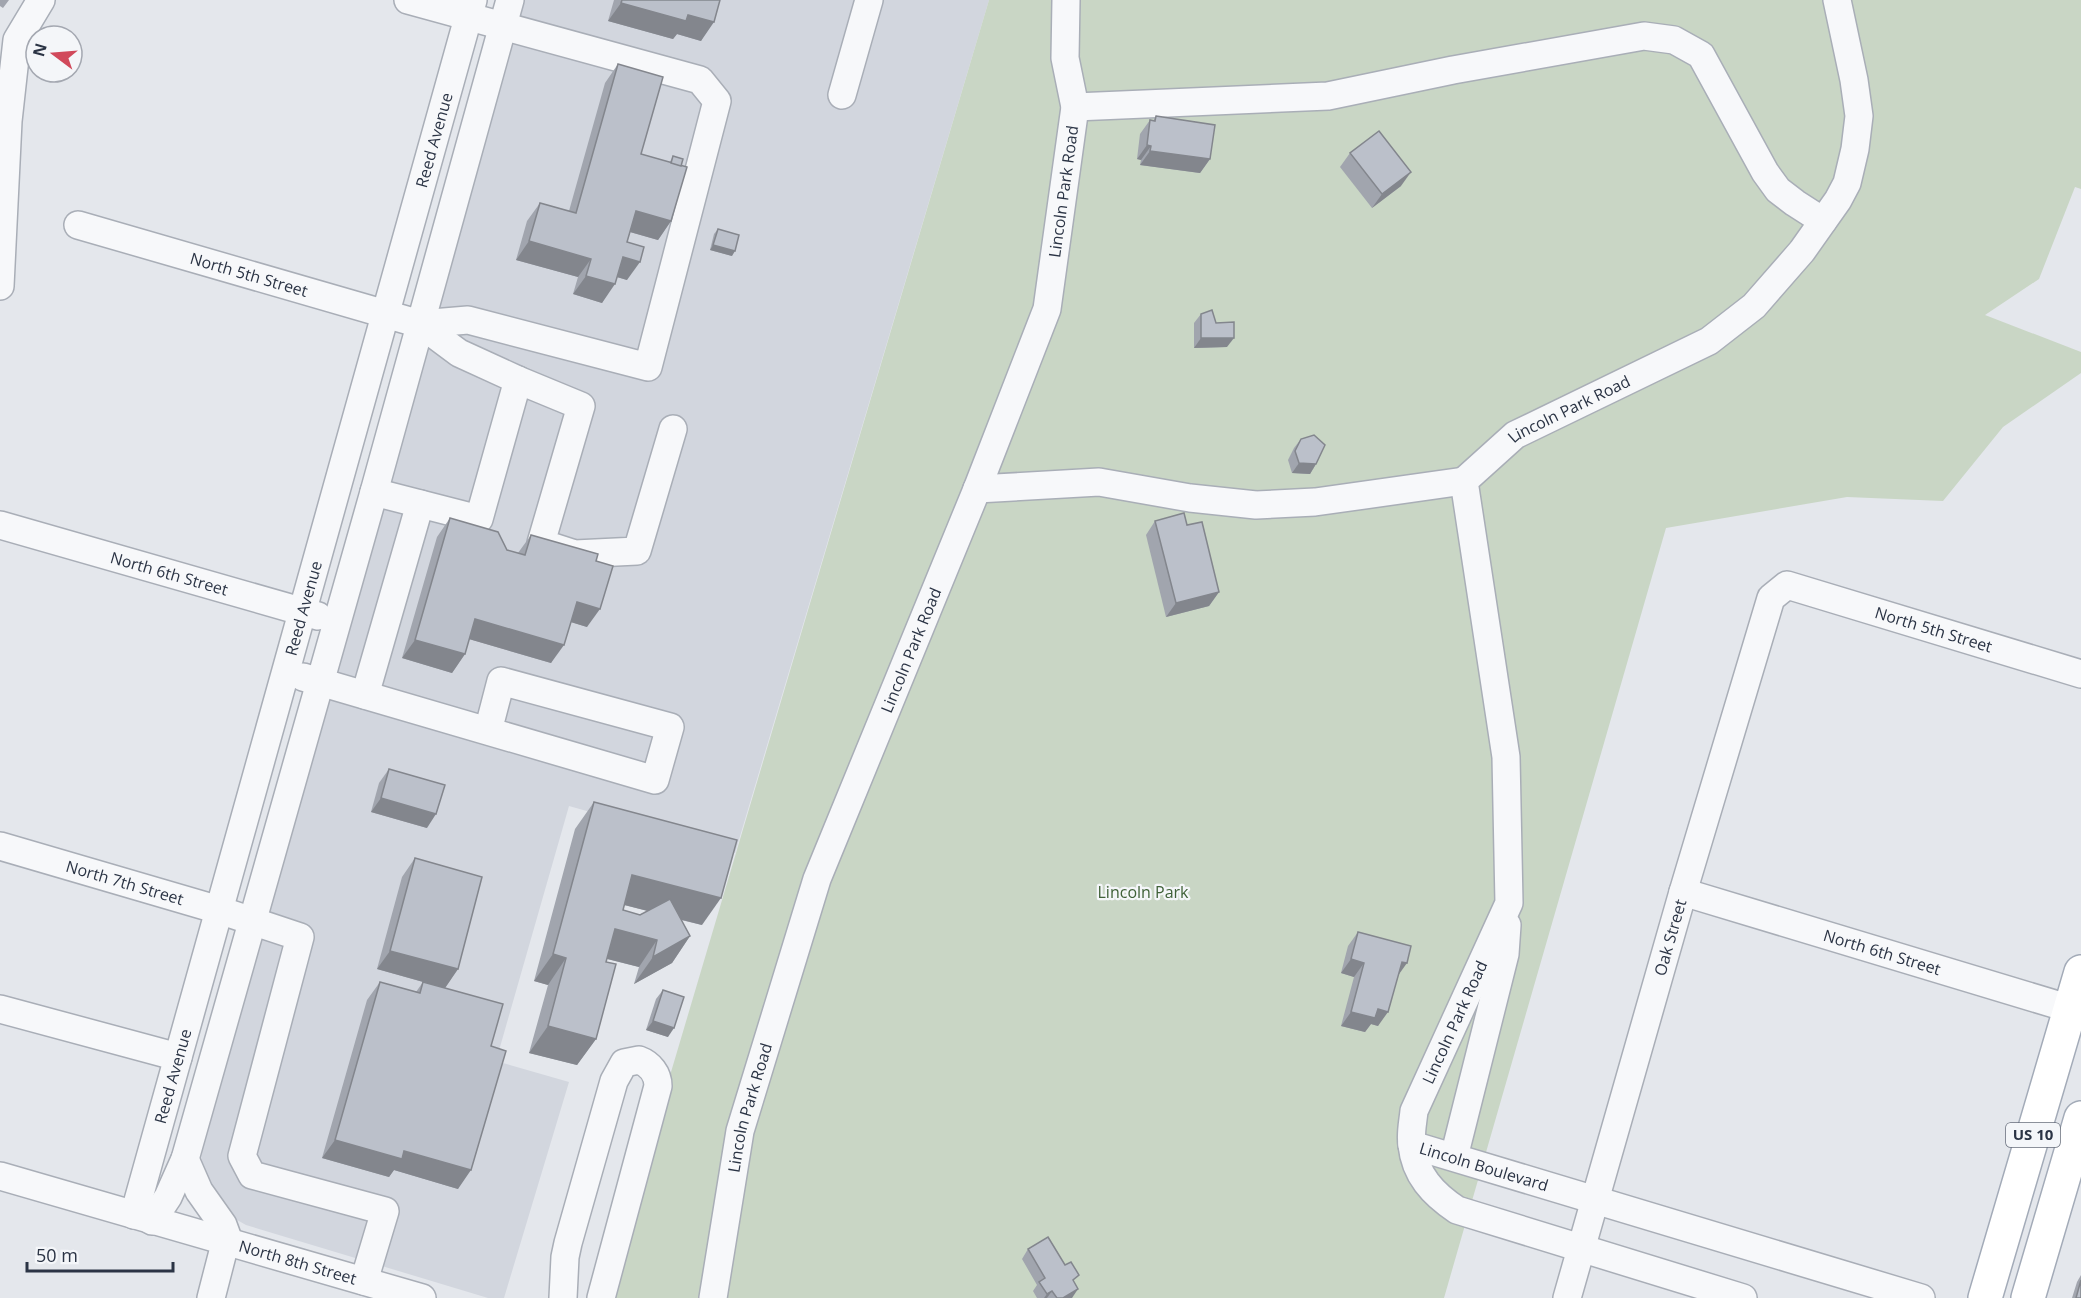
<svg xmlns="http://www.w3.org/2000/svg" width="2081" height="1298" font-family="'Open Sans',sans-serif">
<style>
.built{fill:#d2d6de}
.green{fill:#c9d6c5}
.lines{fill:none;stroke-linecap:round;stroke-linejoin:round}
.minor-casing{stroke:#a9aeb7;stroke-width:30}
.major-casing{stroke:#a3abb8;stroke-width:36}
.minor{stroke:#f7f8fa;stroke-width:27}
.major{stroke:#fff;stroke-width:33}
.wall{fill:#a1a5ae;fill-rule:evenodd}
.shaded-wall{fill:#83868d}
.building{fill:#bbc0ca;stroke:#83868d;stroke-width:1.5}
.labels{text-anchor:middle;stroke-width:4.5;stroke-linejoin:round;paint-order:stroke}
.shield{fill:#f4f6f9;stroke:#676e7b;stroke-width:1.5}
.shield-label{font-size:15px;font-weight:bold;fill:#2b3445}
.street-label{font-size:16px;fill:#2b3445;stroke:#f4f6f9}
.park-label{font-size:16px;fill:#3f6138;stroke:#f4f6f9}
</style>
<rect width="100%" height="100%" fill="#e4e7ec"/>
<path class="built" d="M525,0h464l-254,853 -166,-47 -73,255 73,21 -65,216h-16l-242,-73 -16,-9 -27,-39 -2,-15 1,-16z"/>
<path class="green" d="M989,0h1092v189l-6,-2 -36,92 -54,36 96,37v21l-78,54 -60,74 -96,-4 -181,31 -222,770h-840z"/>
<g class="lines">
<g class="minor-casing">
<g id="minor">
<path d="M842,95l27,-95"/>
<path d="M1075,107l253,-11 125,-26 191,-34 30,4 27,15 64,117 13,18 17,13 28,18"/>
<path id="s1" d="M78,225l342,99 48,-4 180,47 69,-266 -17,-21 -292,-80"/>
<path d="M0,286l8,-165 9,-81 24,-40"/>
<path d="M518,380l63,26 -40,137 34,11 62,-3 36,-122"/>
<path d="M977,489l122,-7 91,16 66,7 59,-3 149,-21"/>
<path d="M374,492l105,27 39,-139 -59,-27 -39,-29"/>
<path id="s2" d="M0,525l318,91"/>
<path d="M303,677l352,103 15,-53 -169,-46 -13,50"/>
<path d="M365,695l55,-191"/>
<path id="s3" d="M0,846l219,64 81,27 -58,219 10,19 133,36 -21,70"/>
<path id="s4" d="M1683,892l398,120"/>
<path d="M0,1009l178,48"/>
<path id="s5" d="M1412,1145l509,153"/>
<path d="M1454,1157l51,-203 2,-29"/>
<path d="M185,1159l14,32 24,34 4,11 -16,62"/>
<path id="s6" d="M0,1176l422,122"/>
<path id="s7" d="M134,1215l339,-1215"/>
<path d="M152,1221l16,-24 17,-38 189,-667 136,-492"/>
<path d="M563,1298l2,-41 3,-14 46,-162 10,-18 15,-3c11,4 19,14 19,26l-57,212"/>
<path id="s8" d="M713,1298l27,-167 77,-252 160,-390 70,-180 28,-202 -10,-49 1,-58"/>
<path id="s9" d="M1567,1298l116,-406 88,-294 16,-13 294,89"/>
<path id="s10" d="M1743,1298l-286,-88c-24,-16 -42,-35 -45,-65 -2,-11 1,-23 2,-34l95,-208 -3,-146 -42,-276 51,-46 194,-94 45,-35 48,-55 36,-51 9,-17 8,-34 4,-33 -5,-36 -17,-80"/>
</g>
</g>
<g class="major-casing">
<g id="major">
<path d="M1985,1298l96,-326"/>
<path d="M2028,1298l53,-180"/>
</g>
</g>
<use href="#minor" class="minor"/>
<use href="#major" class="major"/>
</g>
<g class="wall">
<path d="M0,0h9l-6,8 -3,-2z"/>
<path d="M614,0h106l-19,41 -24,-7 -4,5 -65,-18z"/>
<path d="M618,64l23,90 29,8 3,-6 8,10 -10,55 -13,19 -28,-8 -3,10v38l-10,-3 -15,26 -29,-9 5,-17 -62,-17 11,-39 13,-18 29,8 36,-128z"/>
<path d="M1156,116l54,43 -10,14 -60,-8 1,-5 -4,-1 3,-25 10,-14 3,1z"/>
<path d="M1350,153l51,33 -29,22 -32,-41z"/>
<path d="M718,229l14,27 -22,-6 4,-16z"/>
<path d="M1201,314l15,9 11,24 -33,1v-25z"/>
<path d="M1301,439l15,25 -6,10 -18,-1 -4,-13 6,-12z"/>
<path d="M450,518l57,32 11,3 13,-18 65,26 -9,66 -16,-5 -20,41 -82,-24 -4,15 -13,19 -50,-15 35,-121z"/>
<path d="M1155,521l32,4 32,67 -10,14 -43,11 -20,-82z"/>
<path d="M389,769l38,59 -56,-16 8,-29z"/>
<path d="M594,802l108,123 -21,-5 9,16 -18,27 -38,21 5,-17 -32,-8 -11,80 -19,26 -48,-12 19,-68 -14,-4 41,-152zM624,905l24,6 -8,4 -17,-5z"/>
<path d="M415,858l43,111 -13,19 46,58 -33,143 -64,-19 -5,7 -67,-19 45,-158 13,-18 36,10 7,-10 -46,-13 25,-92z"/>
<path d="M1358,932l40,43 -20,51 -7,-2 -6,8 -24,-6 13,-49 -13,-4 7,-27z"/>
<path d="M663,990l5,47 -22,-7 10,-31z"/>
<path d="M1028,1249l46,33 -2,16h-35l-4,-7 4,-6 -15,-26z"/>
<path d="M2081,1275v23h-9l5,-16z"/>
</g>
<g class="shaded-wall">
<path d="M621,3l67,12 26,7 -13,19 -24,-7 -4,5 -65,-18z"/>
<path d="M1147,145l4,1 -10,14 -4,-1z"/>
<path d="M1150,151l60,8 -10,14 -60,-8z"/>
<path d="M1411,172l-10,14 -29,22 10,-14z"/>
<path d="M636,211l35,10 -13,19 -35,-10z"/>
<path d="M529,241l62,18 -13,18 -62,-17z"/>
<path d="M713,245l22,6 -3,5 -22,-6z"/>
<path d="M623,257l17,5 -13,18 -17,-5z"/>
<path d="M586,276l29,8 -13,19 -29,-9z"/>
<path d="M1201,338h33l-7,9 -33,1z"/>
<path d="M1299,463l17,1 -6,10 -18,-1z"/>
<path d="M1219,592l-10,14 -43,11 10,-14z"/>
<path d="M577,602l23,7 -13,18 -23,-7z"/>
<path d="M475,619l89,26 -13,18 -89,-26z"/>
<path d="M415,640l50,14 -13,19 -50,-15z"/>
<path d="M381,798l55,16 -9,14 -56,-16z"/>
<path d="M632,875l89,23 -19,27 -89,-23z"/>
<path d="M615,929l42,11 -18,27 -43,-11z"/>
<path d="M690,936l-18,27 -38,21 19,-27z"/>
<path d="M390,951l68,18 -13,19 -68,-19z"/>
<path d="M553,954l13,4 -18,27 -14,-4z"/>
<path d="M1351,959l13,4 -10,14 -13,-4z"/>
<path d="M1402,962l5,1 -10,14z"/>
<path d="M1378,1009l10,3 -10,14 -7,-2 -6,8 -24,-6 10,-14z"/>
<path d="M653,1021l21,7 -6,9 -22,-7z"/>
<path d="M548,1026l48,13 -19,26 -48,-12z"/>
<path d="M335,1140l69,11 67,19 -13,19 -64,-19 -5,7 -67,-19z"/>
<path d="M1078,1289l-6,9h-9z"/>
<path d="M1052,1291l-5,7h-3l3,-4z"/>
</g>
<g class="building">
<path d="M622,0h98l-6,22 -26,-7 -2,6 -65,-18z"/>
<path d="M618,64l45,13 -22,77 46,13 -16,54 -35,-10 -9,31 17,5 -4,15 -17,-5 -8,27 -29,-8 5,-17 -62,-18 11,-38 36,10z"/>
<path d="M1156,116l59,9 -5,34 -60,-8 1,-5 -4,-1 3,-25 5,1z"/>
<path d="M1379,131l32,41 -29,22 -32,-41z"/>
<path d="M673,156l10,3 -2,7 -10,-3z"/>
<path d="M718,229l21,6 -4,16 -22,-6z"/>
<path d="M1212,310l4,13 18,-1v16h-33v-24z"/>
<path d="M1314,435l11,10 -9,19 -17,-1 -4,-12 6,-12z"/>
<path d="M1184,513l3,12 15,-3 17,70 -43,11 -21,-82z"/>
<path d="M450,518l48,14 9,18 18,5 6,-20 67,19 -2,7 17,5 -13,43 -23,-7 -13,43 -89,-26 -10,35 -50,-14z"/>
<path d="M389,769l56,16 -9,29 -55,-16z"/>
<path d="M594,802l143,38 -16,58 -89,-23 -9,35 17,5 30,-16 20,37 -37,21 4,-17 -42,-11 -9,33 10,2 -20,75 -48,-13 18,-68 -13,-4z"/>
<path d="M415,858l67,19 -24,92 -68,-18z"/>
<path d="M1358,932l53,14 -4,17 -5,-1 -14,50 -10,-3 -3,9 -24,-6 13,-49 -13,-4z"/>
<path d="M380,982l40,11 3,-11 80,22 -12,42 15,5 -35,119 -67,-19 -2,8 -67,-19z"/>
<path d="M663,990l21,7 -10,31 -21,-7z"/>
<path d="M1048,1237l17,28 6,-3 8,13 -6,5 5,9 -15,9h-6l-5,-7 -5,3 -8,-12 6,-4 -17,-29z"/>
<path d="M2081,1280v18h-5z"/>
</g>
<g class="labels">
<rect class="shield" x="2006" y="1123" width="54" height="24" rx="4.5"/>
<g class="shield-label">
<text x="2033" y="1140">US 10</text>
</g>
<g class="street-label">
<text dy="6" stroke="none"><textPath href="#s7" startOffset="1116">Reed Avenue</textPath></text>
<text dy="6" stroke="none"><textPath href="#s8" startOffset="1166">Lincoln Park Road</textPath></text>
<text dy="6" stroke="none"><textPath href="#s1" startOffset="178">North 5th Street</textPath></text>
<text dy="6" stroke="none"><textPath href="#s10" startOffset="1198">Lincoln Park Road</textPath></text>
<text dy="6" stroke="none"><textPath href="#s2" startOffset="176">North 6th Street</textPath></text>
<text dy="6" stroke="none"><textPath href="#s7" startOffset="630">Reed Avenue</textPath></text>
<text dy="6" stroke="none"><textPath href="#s9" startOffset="903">North 5th Street</textPath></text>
<text dy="6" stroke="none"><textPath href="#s8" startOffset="680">Lincoln Park Road</textPath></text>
<text dy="6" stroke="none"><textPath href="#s3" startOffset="130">North 7th Street</textPath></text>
<text dy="6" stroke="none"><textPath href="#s9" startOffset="375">Oak Street</textPath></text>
<text dy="6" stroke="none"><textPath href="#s4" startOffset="208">North 6th Street</textPath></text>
<text dy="6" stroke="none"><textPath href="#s10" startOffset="513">Lincoln Park Road</textPath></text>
<text dy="6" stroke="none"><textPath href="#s7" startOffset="144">Reed Avenue</textPath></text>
<text dy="6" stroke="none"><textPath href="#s8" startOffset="194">Lincoln Park Road</textPath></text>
<text dy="6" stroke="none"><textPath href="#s5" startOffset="75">Lincoln Boulevard</textPath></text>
<text dy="6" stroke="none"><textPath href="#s6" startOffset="310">North 8th Street</textPath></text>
</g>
<g class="park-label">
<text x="1143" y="898">Lincoln Park</text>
</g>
</g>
<g transform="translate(54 54) rotate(286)"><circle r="28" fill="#f4f6f9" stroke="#a4a8b1" stroke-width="1.5"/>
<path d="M0-4.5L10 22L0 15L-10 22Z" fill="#d1495b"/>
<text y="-9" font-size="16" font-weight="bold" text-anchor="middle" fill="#2b3445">N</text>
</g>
<path d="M27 1262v9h146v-9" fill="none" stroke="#2b3445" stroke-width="3"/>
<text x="36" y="1262" font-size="18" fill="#2b3445" stroke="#f4f6f9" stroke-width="4.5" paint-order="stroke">50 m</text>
</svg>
